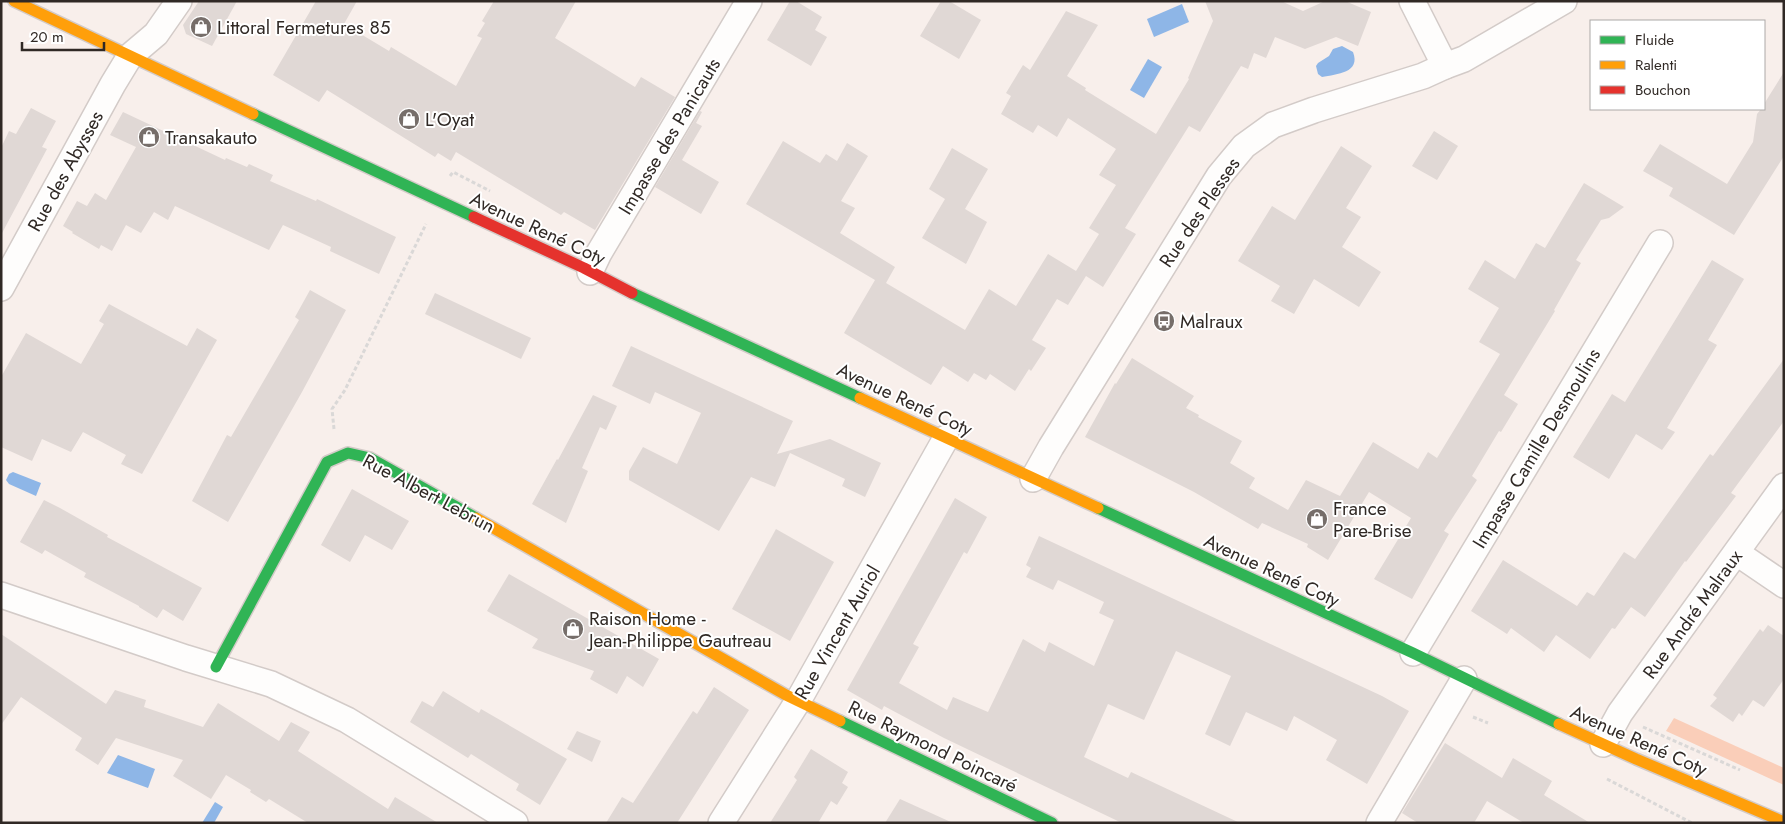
<svg xmlns="http://www.w3.org/2000/svg" width="1785" height="824" font-family="Jost,sans-serif">
<style>
.green{fill:#faceb9}
.water{fill:#8eb6e7}
.building{fill:#e0d8d5}
.lines{fill:none;stroke-linecap:round;stroke-linejoin:round}
.street-casing{stroke:#d3cbc8;stroke-width:28}
.fast-casing{stroke:#d3cbc8;stroke-width:14}
.slow-casing{stroke:#d3cbc8;stroke-width:14}
.jam-casing{stroke:#d3cbc8;stroke-width:14}
.path{stroke:#dad8d7;stroke-width:3;stroke-dasharray:4 2.5;stroke-linecap:butt}
.street{stroke:#fefdfc;stroke-width:25}
.fast{stroke:#30b455;stroke-width:11}
.slow{stroke:#ff9f0a;stroke-width:11}
.jam{stroke:#e5322d;stroke-width:11}
.labels{text-anchor:middle;stroke-width:4;stroke-linejoin:round;paint-order:stroke}
.poi-label{font-size:19px;fill:#302925;stroke:#fff;text-anchor:start}
.street-label{font-size:19px;fill:#302925;stroke:#fff}
</style>
<rect width="100%" height="100%" fill="#f8efeb"/>
<path class="green" d="M1674,718l110,50v17l-118,-54z"/>
<g class="water">
<path d="M1182,4l7,18 -35,15 -7,-18z"/>
<path d="M1342,46l11,6c8,21 -16,22 -31,25l-4,-3 -2,-8 2,-3 11,-7 4,-7z"/>
<path d="M1148,59l14,8 -18,31 -14,-8z"/>
<path d="M13,472l28,11 -5,13 -27,-12 -3,-4 3,-6z"/>
<path d="M118,755l37,14 -7,19 -41,-15z"/>
<path d="M215,802l8,5 -9,16h-12z"/>
</g>
<g class="building">
<path d="M199,1h38l-25,45 -26,-12 -3,-9z"/>
<path d="M316,1h41l-13,23 45,27 2,-4 65,39 26,-48 -5,-2 8,-13 -3,-2 12,-20h82l-21,37 80,49 6,-10 34,20 -80,133 -31,-18 -3,3 -105,-63 -5,9 -13,-8 -3,4 -108,-67 -8,12 -46,-27z"/>
<path d="M790,1h6l26,16 -7,13 12,7 -16,29 -44,-26z"/>
<path d="M941,1h8l32,19 -22,39 -39,-23z"/>
<path d="M1205,1h76l22,10 22,-10h20l26,11 -13,34 -22,-9 -31,12 -30,-12 -9,21 -12,-5 -6,16 -7,-3 -41,66 -11,-6 -64,102 11,6 -33,53 -17,-11 -18,29 -11,-6 -25,41 14,8 -15,23 -2,-2 -14,22 -25,-17 -4,6 -12,-7 -6,9 -25,-16 -12,19 -87,-52 31,-53 -129,-76 37,-63 37,22 6,-9 11,7 10,-18 21,13 -27,45 14,7 -15,25 55,34 -9,16 79,47 24,-41 27,17 32,-52 28,17 23,-37 -10,-6 27,-43 -17,-10 17,-26 -48,-31 -11,19 -19,-12 -5,8 -32,-19 10,-18 -5,-3 17,-28 7,5 36,-59 32,14 -31,51 19,12 -1,2 71,44 33,-55 -1,-1 25,-57z"/>
<path d="M1784,72v84l-50,79 -65,-39 4,-8 -30,-17 17,-27 67,40 26,-42 4,-28 4,-5h3v-5z"/>
<path d="M31,108l25,13 -14,26 5,2 -46,86v-87l8,-17 7,3z"/>
<path d="M700,111l2,1 -6,11 6,3 -20,34 37,22 -18,32 -46,-27z"/>
<path d="M123,112l102,48 1,-2 21,9 2,-3 24,11 -3,6 46,20 1,-2 79,38 -17,37 -49,-23 1,-4 -48,-22 -14,25 -94,-44 -7,14 -14,-8 -13,21 -15,-8 -14,26 -11,-6 -2,4 -27,-16 1,-1 -10,-6 14,-25 10,5 8,-13 11,7 30,-53 -26,-12z"/>
<path d="M1434,131l24,15 -21,34 -25,-14z"/>
<path d="M1341,146l31,20 -26,42 15,9 -19,30 39,25 -22,35 -45,-28 -20,35 -23,-13 9,-15 -42,-25 34,-55 23,14z"/>
<path d="M952,148l36,21 -23,40 22,13 -21,42 -44,-26 23,-39 -16,-10z"/>
<path d="M1584,183l40,24 -15,11 -8,2 -25,40 5,3 -27,47 1,1 -51,84 14,9 -17,28 -2,-1 -27,45 5,4 -33,51 5,3 -37,65 -38,-20 37,-61 -42,-26 -41,68 -21,-13 1,-3 -46,-21 -4,6 -64,-37 -109,-55 30,-54 1,1 16,-26 62,38 -8,12 13,7 -1,2 44,24 -12,22 25,15 -6,10 39,22 18,-30 34,16 33,-54 45,27 10,-17 9,6 63,-104 -21,-12 20,-34 -31,-19 17,-29 30,19 21,-36 9,5z"/>
<path d="M1712,260l32,19 -36,61 9,5 -50,83 8,4 -13,18 -26,-16 -27,45 -36,-22 39,-63 13,8z"/>
<path d="M310,290l36,20 -44,82 -74,130 -36,-21 35,-66 4,2 68,-117 -4,-3z"/>
<path d="M435,293l96,45 -10,21 -96,-45z"/>
<path d="M109,304l78,42 10,-18 20,12 -75,134 -21,-10 5,-9 -43,-23 -12,20 -29,-13 -10,22 -31,-14v-70l25,-44 55,31 23,-40 -5,-3z"/>
<path d="M631,346l162,75 -16,33 53,-15 51,24 -16,34 -23,-11 3,-7 -55,-26 -15,34 -24,-10 -32,54 -90,-51v-9l14,-24 34,17 24,-51 -46,-21 -5,12 -38,-18z"/>
<path d="M1784,359v62l-53,72 5,3 -50,66 -1,-1 -40,56 -14,-10 -16,22 -3,-1 -22,31 -34,-24 -12,17 -33,-24 -4,6 -36,-23 32,-51 74,46 10,-14 7,4 30,-44 11,7 75,-105 3,2z"/>
<path d="M593,395l24,11 -11,24 -6,-3 -18,41 6,3 -22,52 -34,-19 25,-45 1,1z"/>
<path d="M352,489l57,32 -17,29 -27,-15 -15,27 -29,-17z"/>
<path d="M955,498l32,19 -20,37 -3,-2 -51,92 6,3 -20,36 48,27 6,-13 35,15 35,-73 22,13 4,-10 45,24 20,-46 -15,-7 5,-11 -46,-22 -5,10 -27,-13 5,-9 -5,-3 13,-29 343,160 27,15 -42,73 -41,-24 11,-20 -43,-24 -7,15 -41,-19 -16,34 -25,-12 26,-58 -55,-25 -32,69 -36,-16 -24,53 44,21 3,-6 109,51h-118l-178,-85 -60,-32 -2,4 -35,-20z"/>
<path d="M44,500l16,8 48,27 -1,2 95,51 -19,33 -20,-12 -6,9 -18,-11v-1l-55,-29 2,-4 -41,-23 -3,4 -22,-12z"/>
<path d="M776,529l58,33 -44,79 -58,-32z"/>
<path d="M509,574l150,85 -16,28 -16,-11 -10,18 -27,-15 4,-8 -62,-23 6,-9 -51,-28z"/>
<path d="M1768,625l16,11v43l-20,28 -11,-7 -11,16 -3,-3 -6,9 -23,-16 7,-8 -4,-3 47,-66 3,3z"/>
<path d="M1,634l105,70 9,-14 31,10 -2,7 59,20 15,-24 61,38 12,-19 19,10 -12,19 90,58 7,-12 43,26h-130l-39,-24 -3,3 -16,-10 1,-2 -25,-15 -15,24 -38,-23 10,-16 -67,-22 -18,27 -23,-15 7,-12 -61,-41 -20,28z"/>
<path d="M714,687l35,23 -72,113h-71l16,-26 11,6 60,-92 4,3z"/>
<path d="M443,691l36,22 2,-4 86,50 -27,46 -24,-15 3,-6 -48,-30 -3,4 -58,-36 12,-21 11,6z"/>
<path d="M577,731l24,10 -9,21 -25,-13z"/>
<path d="M1445,743l57,35 11,-20 39,23 -8,14 46,28h-66l-37,-22 -13,22h-56l-16,-10z"/>
<path d="M811,749l37,23 -6,11 6,4 -11,18 -6,-4 -13,22h-48l27,-43 -3,-3z"/>
<path d="M900,799l53,24h-68z"/>
</g>
<g class="lines">
<g class="street-casing">
<g id="street">
<path d="M1412,1l33,65"/>
<path d="M590,272l9,-19 150,-252"/>
<path d="M1,288l112,-204 17,-28 26,-22 23,-33"/>
<path d="M1033,479l18,-32 168,-271 25,-30 29,-21 41,-15 109,-34 22,-10 19,-7 100,-58"/>
<path d="M1737,553l47,32"/>
<path d="M1,595l185,63 85,26 76,36 168,103"/>
<path d="M1413,653l247,-410"/>
<path d="M1603,744l17,-31 164,-227"/>
<path d="M721,823l77,-122 148,-263"/>
<path d="M1379,823l85,-144"/>
</g>
</g>
<g class="fast-casing">
<g id="fast">
<path d="M253,114l221,103"/>
<path d="M632,293l228,105"/>
<path d="M1098,508l315,145 146,71"/>
<path d="M216,667l111,-205 21,-9 22,5 106,60"/>
<path d="M840,721l212,102"/>
</g>
</g>
<g class="slow-casing">
<g id="slow">
<path d="M14,1l239,113"/>
<path d="M860,398l238,110"/>
<path d="M476,518l310,177 54,26"/>
<path d="M1559,724l77,35 148,63"/>
</g>
</g>
<g class="jam-casing">
<path id="jam" d="M474,217l110,51 48,25"/>
</g>
<g class="path">
<path d="M450,176l3,-4 37,19"/>
<path d="M334,429l-2,-20 13,-19 81,-166"/>
<path d="M1473,717l15,6"/>
<path d="M1643,727l97,43"/>
<path d="M1607,779l85,44"/>
</g>
<use href="#street" class="street"/>
<use href="#fast" class="fast"/>
<use href="#slow" class="slow"/>
<use href="#jam" class="jam"/>
</g>
<defs>
<g id="shop-disc" transform="scale(1.125)"><circle r="9.5" fill="#766e6a" stroke="#fff"/><path d="M-5-2.5h2.3a2.7 3.5 0 0 1 5.4 0H5L5.5 6h-11ZM-1.5-2.5h3a1.5 2.3 0 0 0-3 0Z" fill="#fff"/></g>
<g id="bus-disc" transform="scale(1.125)"><circle r="9.5" fill="#766e6a" stroke="#fff"/><path d="M-5-6H5V4H4V6H2V4H-2V6H-4V4H-5ZM-3.5-4V0h7V-4ZM-3.5 1.2v1.5H-2V1.2ZM2 1.2v1.5H3.5V1.2Z" fill="#fff"/></g>
</defs>
<g fill-rule="evenodd">
<use href="#shop-disc" x="201" y="27"/>
<use href="#shop-disc" x="409" y="119"/>
<use href="#shop-disc" x="149" y="137"/>
<use href="#bus-disc" x="1164" y="321"/>
<use href="#shop-disc" x="1317" y="519"/>
<use href="#shop-disc" x="573" y="629"/>
</g>
<g class="labels">
<g class="poi-label">
<text x="217" y="34">Littoral Fermetures 85</text>
<text x="425" y="126">L'Oyat</text>
<text x="165" y="144">Transakauto</text>
<text x="1180" y="328">Malraux</text>
<text x="1333" y="515">France<tspan x="1333" dy="22">Pare-Brise</tspan></text>
<text x="589" y="625">Raison Home -<tspan x="589" dy="22">Jean-Philippe Gautreau</tspan></text>
</g>
<g class="street-label">
<text transform="translate(669 136) rotate(-59)" y="7">Impasse des Panicauts</text>
<text transform="translate(65 171) rotate(-61)" y="7">Rue des Abysses</text>
<text transform="translate(1199 212) rotate(-56)" y="7">Rue des Plesses</text>
<text transform="translate(538 228) rotate(25)" y="7">Avenue René Coty</text>
<text transform="translate(905 399) rotate(25)" y="7">Avenue René Coty</text>
<text transform="translate(1536 448) rotate(-59)" y="7">Impasse Camille Desmoulins</text>
<text transform="translate(429 493) rotate(28)" y="7">Rue Albert Lebrun</text>
<text transform="translate(1272 570) rotate(25)" y="7">Avenue René Coty</text>
<text transform="translate(1692 614) rotate(-54)" y="7">Rue André Malraux</text>
<text transform="translate(837 632) rotate(-60)" y="7">Rue Vincent Auriol</text>
<text transform="translate(1639 740) rotate(24)" y="7">Avenue René Coty</text>
<text transform="translate(933 746) rotate(26)" y="7">Rue Raymond Poincaré</text>
</g>
</g>
<rect width="1785" height="824" fill="none" stroke="#302925" stroke-width="5"/>
<rect x="1590" y="20" width="175" height="90" fill="#ffffff" stroke="#aca9a8"/>
<rect x="1600" y="36" width="25" height="8" fill="#30b455" stroke="#aca9a8"/>
<text x="1635" y="45" font-size="15" fill="#302925">Fluide</text>
<rect x="1600" y="61" width="25" height="8" fill="#ff9f0a" stroke="#aca9a8"/>
<text x="1635" y="70" font-size="15" fill="#302925">Ralenti</text>
<rect x="1600" y="86" width="25" height="8" fill="#e5322d" stroke="#aca9a8"/>
<text x="1635" y="95" font-size="15" fill="#302925">Bouchon</text>
<path d="M22 42v8h82v-8" fill="none" stroke="#302925" stroke-width="2.5"/>
<text x="30" y="42" font-size="15" fill="#302925" stroke="#ffffff" stroke-width="4" paint-order="stroke">20 m</text>
</svg>
